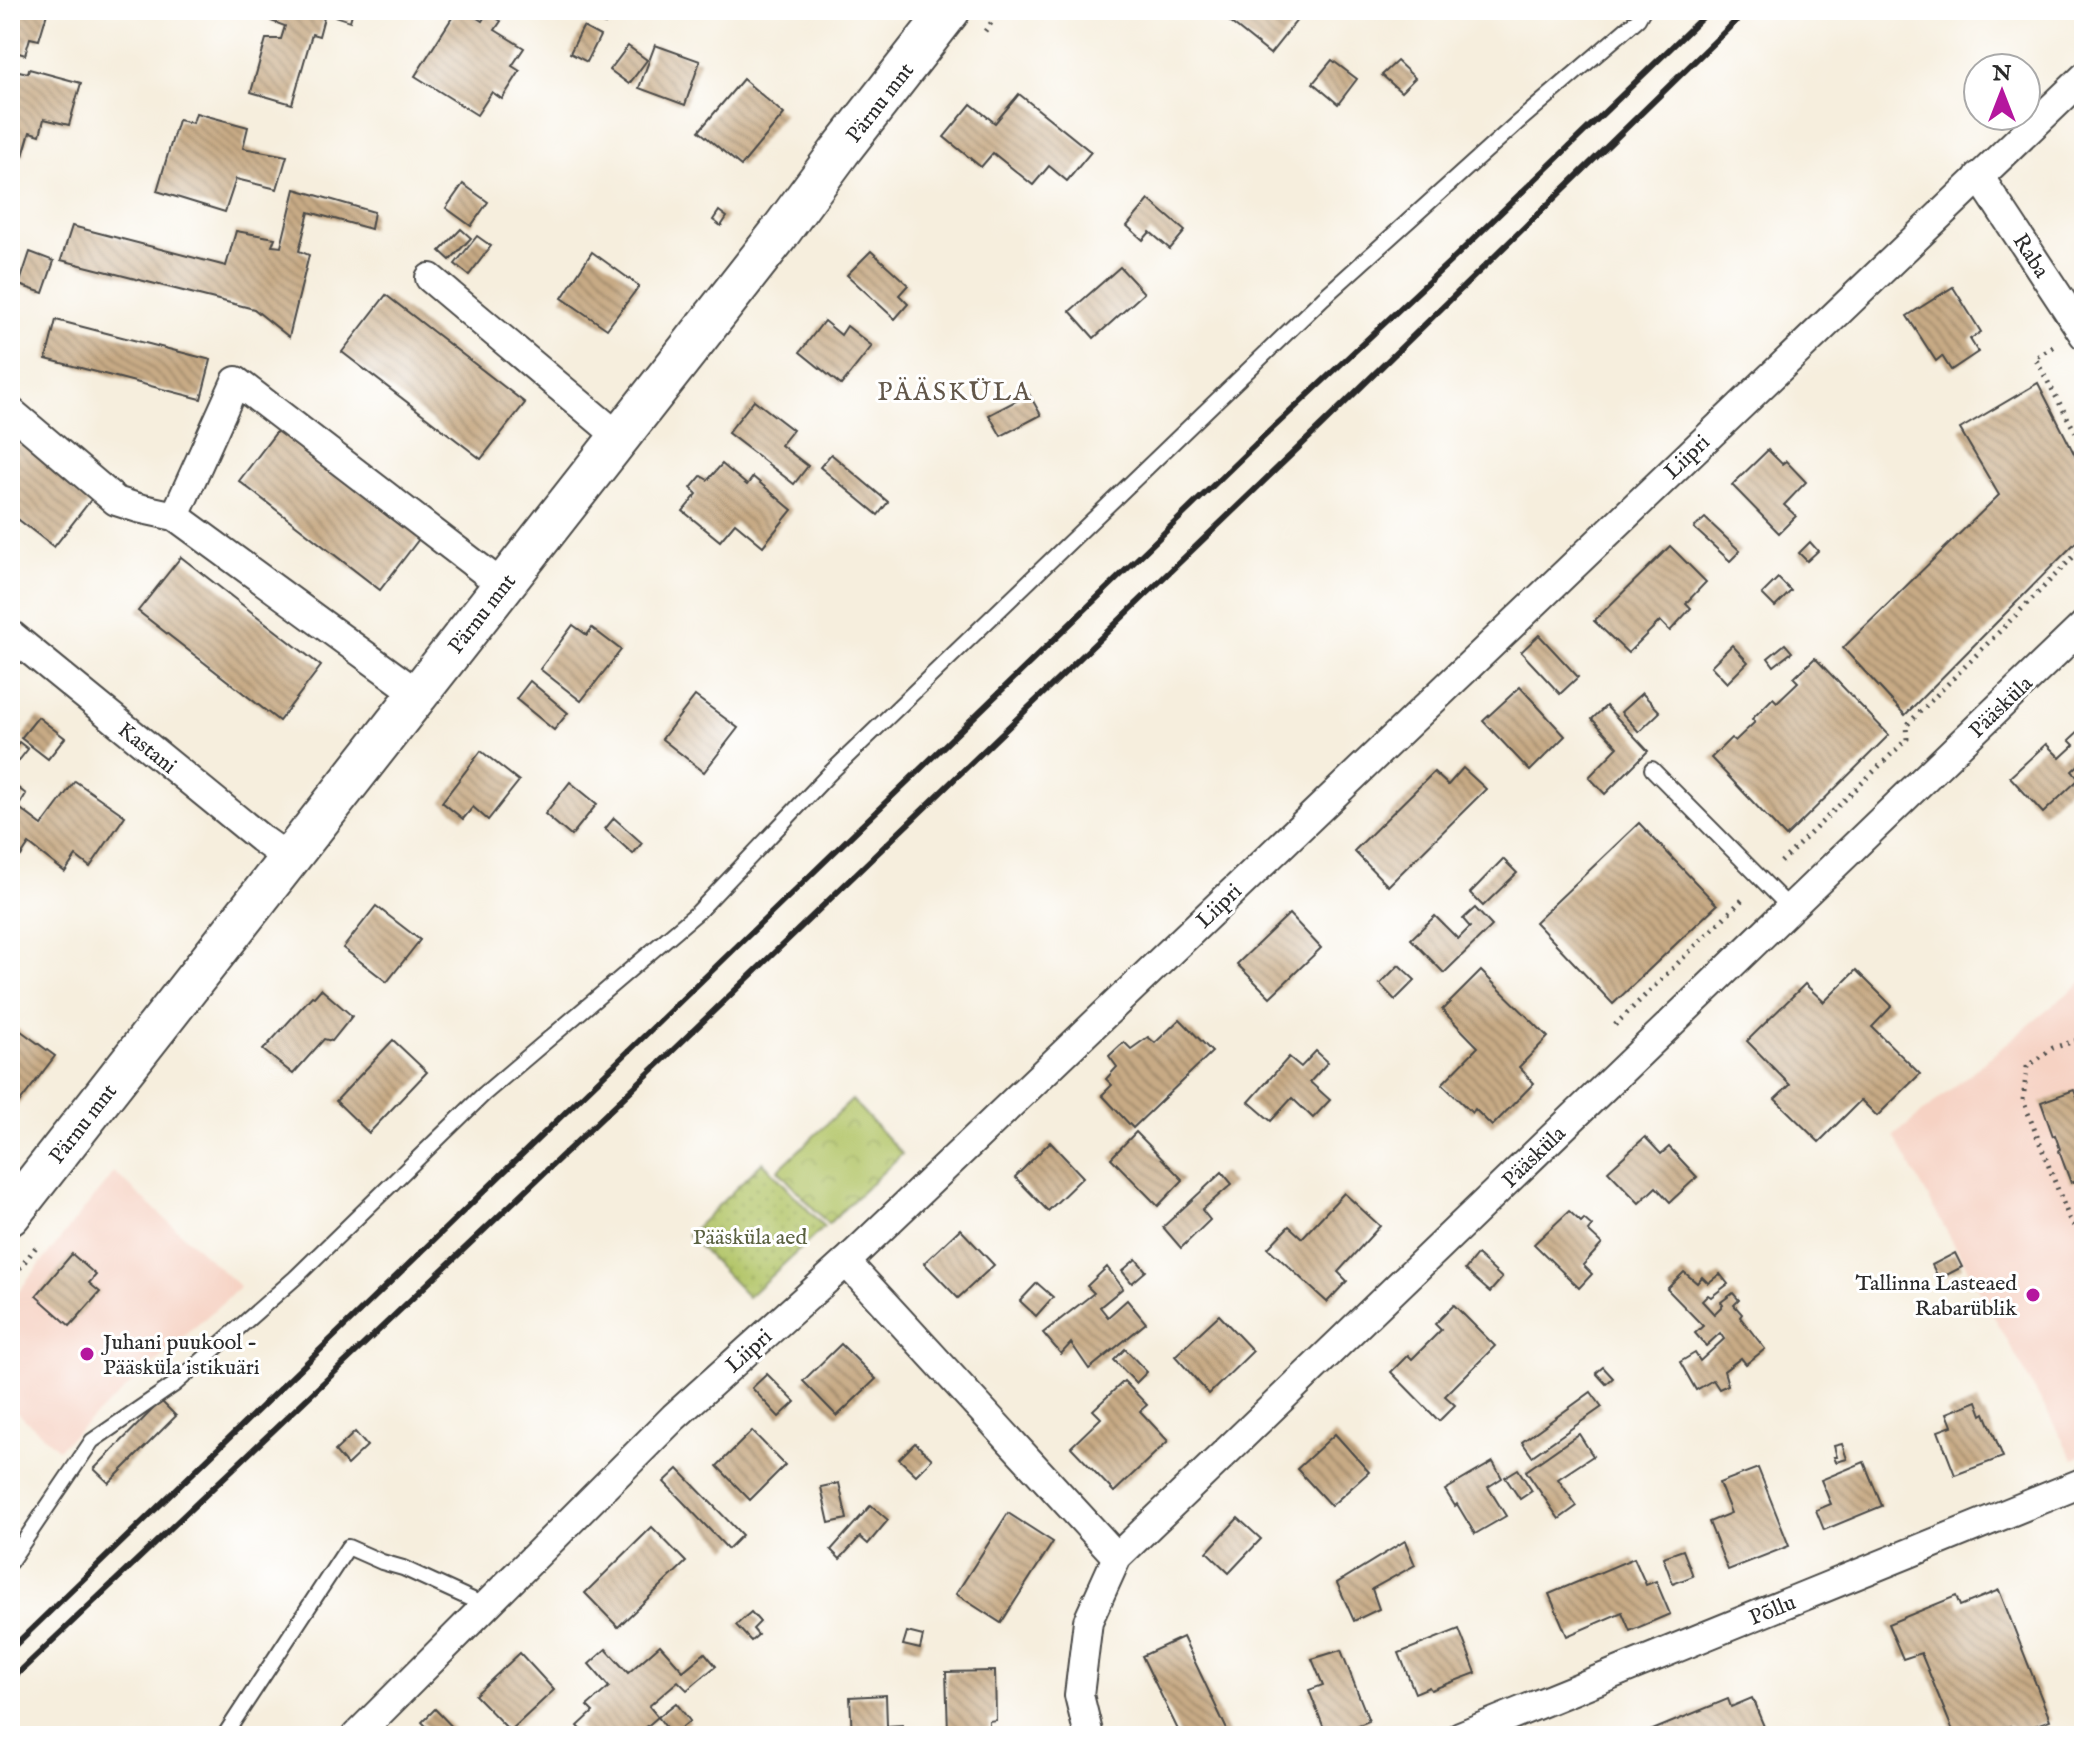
<svg xmlns="http://www.w3.org/2000/svg" width="2094" height="1746" font-family="'IM FELL English',serif">
<style>
.built{fill:#f6d2c3}
.grass{fill:url(#grass-dots);stroke:#6e784a;stroke-width:2}
.park{fill:url(#park-crowns);stroke:#6e784a;stroke-width:2}
.building{fill:url(#building-back-hatch)}
.lines{fill:none;stroke-linecap:round;stroke-linejoin:round}
.service-casing{stroke:#494846;stroke-width:18}
.minor-casing{stroke:#494846;stroke-width:32}
.secondary-casing{stroke:#494846;stroke-width:44}
.path{stroke:#494846;stroke-width:5;stroke-dasharray:2 6;stroke-linecap:butt}
.service{stroke:#fff;stroke-width:14}
.minor{stroke:#fff;stroke-width:28}
.secondary{stroke:#fff;stroke-width:40}
.rail{stroke:#2b2b2b;stroke-width:6}
.poi-dot{fill:#b5179e;stroke:#fff;stroke-width:3}
.labels{text-anchor:middle;stroke-width:6;stroke-linejoin:round;paint-order:stroke}
.street-label{font-size:22px;fill:#2b2b2b;stroke:#fff}
.park-label{font-size:22px;fill:#5a6140;stroke:#fff}
.poi-label{font-size:22px;fill:#2b2b2b;stroke:#fff;text-anchor:end}
.quarter-label{font-size:26px;letter-spacing:2px;fill:#62574a;stroke:#fff}
</style>
<defs>
<pattern id="grass-dots" width="8" height="8" patternUnits="userSpaceOnUse" patternTransform="scale(2)"><rect width="8" height="8" fill="#b2c568"/><path d="M2 2h.1M6 6h.1" fill="none" stroke="#99a95a" stroke-width="1.8" stroke-linecap="round"/></pattern>
<pattern id="park-crowns" width="20" height="18" patternUnits="userSpaceOnUse" patternTransform="scale(2)"><rect width="20" height="18" fill="#b2c568"/><path d="M2 6a3 3 0 1 1 6 0M12 15a3 3 0 1 1 6 0" fill="none" stroke="#99a95a"/></pattern>
<pattern id="building-back-hatch" width="6" height="6" patternUnits="userSpaceOnUse" patternTransform="scale(2)"><rect width="6" height="6" fill="#c7aa85"/><path d="M-1 5l2 2M0 0l6 6M5-1l2 2" fill="none" stroke="#a28b6d"/></pattern>
</defs>
<rect width="100%" height="100%" fill="#fff"/>
<filter id="ink" filterUnits="userSpaceOnUse"><feTurbulence type="fractalNoise" baseFrequency=".0125" numOctaves="2"/><feDisplacementMap in="SourceGraphic" scale="16" xChannelSelector="R" yChannelSelector="G"/><feConvolveMatrix kernelMatrix="1 2 1 2 8 2 1 2 1" color-interpolation-filters="sRGB"/></filter>
<filter id="wash" filterUnits="userSpaceOnUse"><feTurbulence type="fractalNoise" baseFrequency=".006" numOctaves="4" result="noise"/><feDisplacementMap in="SourceGraphic" scale="32" xChannelSelector="R" yChannelSelector="G"/><feGaussianBlur stdDeviation="1.8" result="paint"/><feColorMatrix in="noise" values="0 0 0 0 0 0 0 0 0 0 0 0 0 0 0 0 0 1.4 0 .05"/><feComposite in="paint" operator="in"/></filter>
<g filter="url(#wash)">
<rect width="100%" height="100%" fill="#f6eedd"/>
<g class="built">
<path d="M2084,980v475l-11,4 -179,-323z"/>
<path d="M114,1172l126,115 -182,162 -48,-43v-104z"/>
</g>
<path class="grass" d="M763,1162l61,65 -76,70 -60,-62z"/>
<path class="park" d="M852,1100l50,54 -74,70 -50,-54z"/>
<g id="blocks">
<g class="building">
<path d="M10,10h38l-9,30 -9,-2 -5,17 -15,-5z"/>
<path d="M258,10h68l-7,26 -7,-2 -20,70 -41,-12 15,-53h15l4,-13 -14,-5 2,-6z"/>
<path d="M336,10h17l-3,11 -15,-5z"/>
<path d="M457,10h8l17,11 5,-8 14,8 -6,9 29,18 -12,18 8,5 -18,28 -10,-7 -15,23 -62,-39z"/>
<path d="M582,10h27l-4,14 -25,-8z"/>
<path d="M1215,10h90l-35,44z"/>
<path d="M583,27l17,9 -13,26 -17,-9z"/>
<path d="M655,45l45,16 -15,44 -46,-17z"/>
<path d="M628,46l19,14 -18,24 -19,-14z"/>
<path d="M1332,60l25,19 -19,25 -25,-21z"/>
<path d="M1397,61l18,17 -14,14 -19,-17z"/>
<path d="M10,69l18,4 1,-4 52,14 -12,42 -25,-6 -4,16 -10,-3 -7,24 -13,-4z"/>
<path d="M743,79l41,35 -43,52 -42,-35z"/>
<path d="M1019,94l72,58 -24,29 -18,-15 -16,19 -40,-32 -12,14 -37,-30 27,-33 24,19z"/>
<path d="M196,113l52,14 -5,21 44,8 -10,33 -41,-10 -11,33 -68,-21 21,-71 15,3z"/>
<path d="M463,184l25,18 -17,24 -25,-18z"/>
<path d="M295,189l79,23 -3,17 -62,-17 -10,39 10,4 -20,82 -35,-28 -193,-49 11,-34 154,40 10,-35 39,7 -3,8 9,1z"/>
<path d="M1149,200l36,31 -15,18 -20,-17 -7,8 -16,-14z"/>
<path d="M719,211l8,6 -6,9 -8,-6z"/>
<path d="M461,229l10,9 -21,22 -10,-9z"/>
<path d="M477,236l14,10 -22,29 -14,-11z"/>
<path d="M871,251l37,34 -9,10 9,9 -13,15 -48,-44z"/>
<path d="M30,252l24,9 -11,32 -24,-8z"/>
<path d="M592,252l47,34 -32,43 -45,-31z"/>
<path d="M1120,267l24,26 -50,45 -24,-27z"/>
<path d="M1953,287l28,45 -11,7 8,13 -27,18 -9,-14 -6,5 -29,-45z"/>
<path d="M386,295l139,108 -44,56 -139,-107z"/>
<path d="M56,320l155,40 -10,39 -155,-40z"/>
<path d="M824,321l17,14 6,-9 25,20 -31,39 -41,-33z"/>
<path d="M2038,383l46,90v61l-179,181 -62,-67 156,-153 -39,-66z"/>
<path d="M1029,394l12,21 -40,21 -12,-21z"/>
<path d="M754,400l39,30 -12,15 27,21 -14,18 -66,-51z"/>
<path d="M10,425l87,67 -43,55 -44,-34z"/>
<path d="M281,426l141,109 -42,55 -141,-109z"/>
<path d="M1768,450l14,14 4,-3 20,21 -22,23 12,11 -17,17 -47,-48z"/>
<path d="M831,454l57,48 -10,13 -58,-48z"/>
<path d="M722,464l25,21 6,-8 39,33 -29,36 -28,-23 -15,18 -37,-30 14,-17 -6,-6 10,-12 7,4z"/>
<path d="M1705,518l35,33 -10,10 -36,-33z"/>
<path d="M1810,542l8,9 -11,10 -8,-8z"/>
<path d="M1670,546l36,36 -20,21 5,5 -21,23 -10,-10 -32,32 -34,-32z"/>
<path d="M181,557l140,109 -42,55 -141,-110z"/>
<path d="M1778,578l13,13 -16,16 -13,-13z"/>
<path d="M573,625l14,10 5,-7 29,22 -40,51 -41,-32z"/>
<path d="M1539,635l39,42 -18,17 -39,-42z"/>
<path d="M1785,644l7,8 -18,14 -6,-8z"/>
<path d="M1732,645l16,17 -21,21 -16,-17z"/>
<path d="M1815,658l74,77 -103,102 -75,-79 20,-20 4,3 20,-19 -3,-3 21,-21 4,4 21,-20 -4,-4z"/>
<path d="M530,681l38,32 -14,17 -38,-31z"/>
<path d="M1520,687l45,49 -35,35 -47,-50z"/>
<path d="M1642,693l18,19 -21,20 -18,-20z"/>
<path d="M695,696l43,32 -34,44 -42,-33z"/>
<path d="M1606,706l42,45 -43,43 -16,-17 29,-30 -26,-28z"/>
<path d="M38,717l27,21 -17,21 -27,-21z"/>
<path d="M2084,726v34l-12,11 7,8 -36,34 -33,-36 36,-33 14,14 14,-13 -5,-5z"/>
<path d="M19,742l9,7 -15,19 -3,-3v-12z"/>
<path d="M481,751l38,30 -31,39 -15,-13 -10,12 -21,-17z"/>
<path d="M1463,768l23,21 -98,97 -34,-35 80,-79 14,13z"/>
<path d="M75,781l50,35 -35,51 -14,-11 -11,16 -36,-28 -8,12 -11,-8v-66l16,12 -8,13 24,18z"/>
<path d="M570,782l27,22 -26,32 -26,-22z"/>
<path d="M614,818l28,25 -9,11 -28,-25z"/>
<path d="M1639,823l78,82 -104,99 -78,-82z"/>
<path d="M1503,859l14,14 -34,33 -13,-13z"/>
<path d="M376,906l44,34 -33,42 -44,-34z"/>
<path d="M1475,908l17,18 -48,47 -33,-34 24,-23 23,23 12,-12 -7,-8z"/>
<path d="M1289,914l32,34 -51,49 -33,-33z"/>
<path d="M1399,965l16,15 -20,20 -15,-16z"/>
<path d="M1856,970l36,36 -20,21 48,47 -43,42 -16,-16 -42,42 -44,-43 15,-14 -43,-44 58,-57 19,18z"/>
<path d="M1481,971l67,66 -29,30 15,16 -42,43 -17,-17 -3,4 -30,-29 36,-37 -36,-37z"/>
<path d="M321,989l31,27 -20,25 -8,-2 -31,35 -30,-24 49,-54 2,1z"/>
<path d="M1180,1019l32,33 -79,76 -31,-33 10,-10 -6,-6 11,-12 -8,-11 15,-14 7,7 17,-12 7,6z"/>
<path d="M17,1028l38,28 -45,59v-78z"/>
<path d="M393,1040l34,32 -58,61 -33,-32z"/>
<path d="M1316,1051l12,11 -18,20 20,18 -17,18 -21,-20 -21,23 -22,-19 40,-45 12,10z"/>
<path d="M2074,1090l4,10 6,-3v81l-13,5 -12,-32 1,-2 -5,-14 -2,1 -12,-34z"/>
<path d="M1136,1132l47,48 -25,26 -47,-48z"/>
<path d="M1645,1137l16,17 8,-7 28,30 -27,25 -14,-15 -17,16 -31,-32z"/>
<path d="M1050,1142l33,35 -35,34 -33,-34z"/>
<path d="M1222,1172l10,12 -30,26 8,10 -29,28 -18,-21z"/>
<path d="M1344,1193l36,33 -42,46 9,9 -20,21 -59,-54 21,-22 13,12z"/>
<path d="M1569,1211l12,11 3,-3 8,7 -4,5 14,13 -19,21 9,9 -13,14 -45,-44z"/>
<path d="M960,1229l34,36 -36,33 -34,-35z"/>
<path d="M1955,1253l7,14 -23,12 -7,-14z"/>
<path d="M72,1254l24,21 -7,8 11,9 -30,34 -34,-30z"/>
<path d="M1477,1255l25,23 -12,14 -25,-22z"/>
<path d="M1136,1259l10,12 -14,12 -10,-12z"/>
<path d="M1107,1267l16,21 -23,19 8,10 19,-17 19,23 -57,46 -18,-26 -10,11 -18,-21 51,-40 -7,-7z"/>
<path d="M1684,1272l13,11 5,-6 6,6 12,-9 8,10 -17,13 -3,-2 -6,6 12,13 9,-9 -2,-3 12,-9 6,7 -5,5 8,9 -2,3 25,32 -19,15 -5,-6 -17,13 4,14 -9,4 -6,-9 -17,10 -16,-28 15,-9 5,8 24,-22 -4,-6 -14,13 -11,-13 8,-7 -36,-37z"/>
<path d="M1037,1283l16,14 -17,19 -16,-15z"/>
<path d="M1454,1305l41,41 -50,50 10,9 -16,16 -48,-49 17,-17 4,4 29,-29 -6,-6z"/>
<path d="M1219,1315l34,36 -44,43 -34,-38z"/>
<path d="M841,1344l35,35 -39,37 -34,-35z"/>
<path d="M1125,1349l22,23 -11,11 -22,-23z"/>
<path d="M1603,1367l10,11 -7,6 -10,-11z"/>
<path d="M767,1374l28,28 -16,15 -27,-29z"/>
<path d="M1124,1381l23,24 -7,6 28,30 -54,51 -43,-45 30,-29 -8,-8z"/>
<path d="M1591,1392l11,15 -70,49 -10,-14z"/>
<path d="M161,1401l15,15 -67,67 -15,-14z"/>
<path d="M1977,1401l5,14 3,-2 18,44 -48,18 -17,-44 14,-5 -5,-13z"/>
<path d="M752,1431l33,34 -35,35 -33,-34z"/>
<path d="M355,1432l12,14 -20,19 -12,-14z"/>
<path d="M1335,1434l34,38 -38,34 -34,-37z"/>
<path d="M1579,1434l14,22 -35,23 19,27 -18,13 -33,-48z"/>
<path d="M915,1443l17,16 -16,16 -17,-16z"/>
<path d="M1842,1444l5,15 -11,3 -2,-5h3l-3,-11z"/>
<path d="M1493,1462l9,16 -14,9 18,29 -31,18 -18,-30 -2,2 -10,-16z"/>
<path d="M1864,1462l18,44 -58,24 -8,-20 15,-6 -10,-24z"/>
<path d="M1758,1468l31,78 -61,24 -19,-48 22,-9 -12,-30z"/>
<path d="M678,1469l64,66 -14,14 -64,-67z"/>
<path d="M1518,1469l14,22 -12,8 -15,-22z"/>
<path d="M839,1483l8,36 -18,4 -8,-36z"/>
<path d="M871,1505l17,15 -20,24 -8,-7 -20,22 -9,-9z"/>
<path d="M1008,1513l45,29 -52,81 -45,-29z"/>
<path d="M1238,1518l23,21 -32,34 -22,-21z"/>
<path d="M652,1527l34,35 -68,65 -33,-34z"/>
<path d="M1405,1541l10,24 -43,24 7,20 -25,12 -17,-38z"/>
<path d="M1683,1550l10,26 -20,8 -10,-27z"/>
<path d="M1634,1558l12,27 10,-4 14,33 -40,17 -8,-19 -55,24 -18,-42z"/>
<path d="M1999,1590l51,130 -37,14 -3,-8 -26,10h-29l-34,-83 -18,6 -15,-35 68,-28 4,10z"/>
<path d="M751,1612l9,10 -7,7 5,6 -7,6 -15,-16z"/>
<path d="M1459,1629l17,44 -45,17 -2,-3 -14,6 -16,-40z"/>
<path d="M907,1632l16,4 -3,13 -17,-4z"/>
<path d="M1183,1637l47,99h-49l-39,-80z"/>
<path d="M660,1645l23,26 22,-18 11,13 -29,24 -9,-9 -29,25 9,11 18,-14 14,18 -18,14 -14,-18 -22,19h-56l4,-3 -6,-7 15,-14 -6,-6 22,-19 -20,-23 17,-15 22,24z"/>
<path d="M1341,1650l28,71 -38,15h-4l-18,-46 14,-5 -11,-26z"/>
<path d="M520,1653l34,37 -44,41 -35,-36z"/>
<path d="M995,1671l1,49 -7,1v8l-41,2 -2,-59z"/>
<path d="M886,1695l1,31 15,-1 1,11h-51l-2,-39z"/>
<path d="M1752,1698l16,38h-130l90,-37 3,8z"/>
<path d="M435,1709l26,27h-26l-13,-14z"/>
</g>
</g>
</g>
<g filter="url(#ink)">
<use href="#blocks" fill-opacity="0" stroke="#494846" stroke-width="2"/>
<g class="lines">
<g class="service-casing">
<g id="service">
<path d="M1652,769l138,139"/>
<path d="M10,1562l82,-121 83,-57 120,-106 189,-184 214,-182 131,-138 494,-476 194,-175 121,-104 5,-9"/>
<path d="M224,1736l124,-189 34,15 21,6 83,38"/>
</g>
</g>
<g class="minor-casing">
<g id="minor">
<path d="M1979,176l105,159"/>
<path d="M430,278l189,159"/>
<path d="M10,411l106,90 22,7 37,8"/>
<path d="M10,634l250,204 28,20"/>
<path d="M418,694l-243,-178 61,-135 266,204"/>
<path d="M846,1262l271,295"/>
<path d="M356,1736l318,-319 172,-155 1238,-1185"/>
<path d="M1089,1736l-10,-41 9,-74 29,-64 967,-932"/>
<path d="M1460,1736l624,-254"/>
</g>
</g>
<g class="secondary-casing">
<path id="secondary" d="M10,1215l768,-980 62,-84 110,-141"/>
</g>
<g class="path">
<path d="M985,31l16,-21"/>
<path d="M2053,347l-18,11 49,90"/>
<path d="M1781,862l126,-123 -1,-13 178,-180"/>
<path d="M1615,1025l130,-128"/>
<path d="M2084,1038l-31,10 -26,19 -4,33 46,118 15,22"/>
<path d="M10,1281l29,-38"/>
</g>
<use href="#service" class="service"/>
<use href="#minor" class="minor"/>
<use href="#secondary" class="secondary"/>
<g class="rail">
<path d="M10,1650l1247,-1207 199,-187 254,-246"/>
<path d="M10,1681l657,-625 655,-631 425,-415"/>
</g>
</g>
</g>
<g class="poi-dot">
<circle cx="2033" cy="1295" r="8"/>
<circle cx="87" cy="1354" r="8"/>
</g>
<g class="labels">
<g class="street-label">
<text transform="translate(879 102) rotate(-52)" y="8">Pärnu mnt</text>
<text transform="translate(2032 255) rotate(57)" y="8">Raba</text>
<text transform="translate(1686 456) rotate(-44)" y="8">Liipri</text>
<text transform="translate(481 613) rotate(-52)" y="8">Pärnu mnt</text>
<text transform="translate(2000 706) rotate(-44)" y="8">Pääsküla</text>
<text transform="translate(148 747) rotate(39)" y="8">Kastani</text>
<text transform="translate(1218 905) rotate(-44)" y="8">Liipri</text>
<text transform="translate(82 1123) rotate(-52)" y="8">Pärnu mnt</text>
<text transform="translate(1533 1156) rotate(-44)" y="8">Pääsküla</text>
<text transform="translate(748 1350) rotate(-42)" y="8">Liipri</text>
<text transform="translate(1772 1609) rotate(-22)" y="8">Põllu</text>
</g>
<g class="park-label">
<text x="750" y="1244">Pääsküla aed</text>
</g>
<g class="poi-label">
<text x="2017" y="1290">Tallinna Lasteaed<tspan x="2017" dy="25">Rabarüblik</tspan></text>
<text x="103" y="1349" text-anchor="start">Juhani puukool -<tspan x="103" dy="25">Pääsküla istikuäri</tspan></text>
</g>
<g class="quarter-label">
<text x="955" y="400">PÄÄSKÜLA</text>
</g>
</g>
<rect width="2094" height="1746" fill="none" stroke="#fff" stroke-width="40"/>
<g transform="translate(2002 92)"><circle r="38" fill="#ffffff" stroke="#aaaaaa" stroke-width="2"/>
<path d="M0-6L14 30L0 20L-14 30Z" fill="#b5179e"/>
<text y="-12" font-size="22" font-weight="bold" text-anchor="middle" fill="#2b2b2b">N</text>
</g>
</svg>
